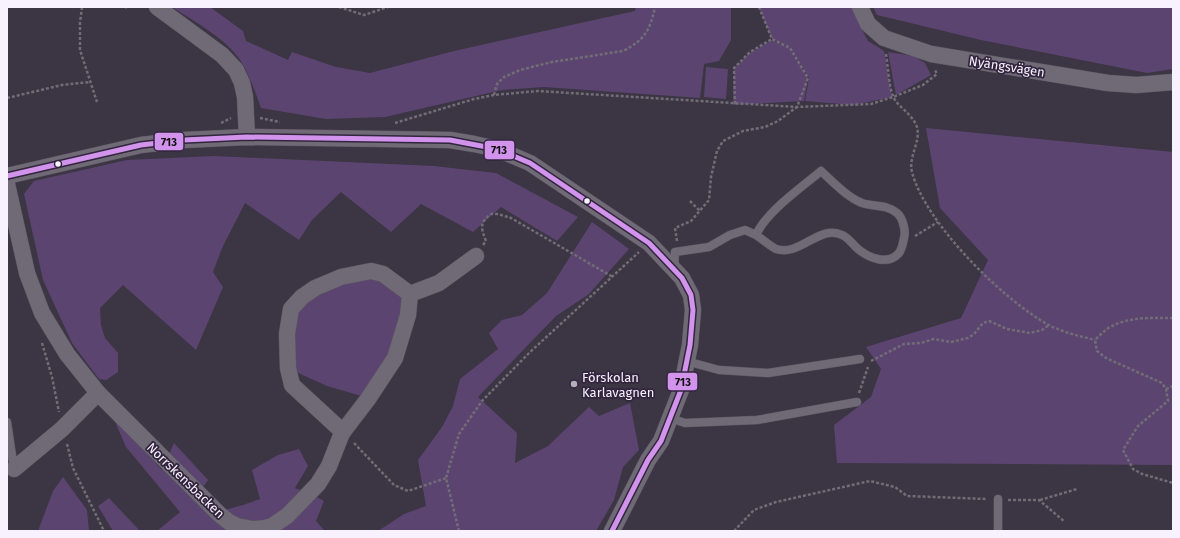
<svg xmlns="http://www.w3.org/2000/svg" width="1180" height="538" font-family="'Fira Sans',sans-serif">
<style>
.green{fill:#5b4570}
.lines{fill:none;stroke-linecap:round;stroke-linejoin:round}
.service-casing{stroke:#5a5460;stroke-width:9}
.minor-casing{stroke:#5a5460;stroke-width:17}
.path{stroke:#726c76;stroke-width:2.5;stroke-dasharray:3 2;stroke-linecap:butt}
.service{stroke:#706a76;stroke-width:8}
.minor{stroke:#706a76;stroke-width:16}
.bus-1-casing{stroke:#32253e;stroke-width:8}
.bus-1{stroke:#d193ec;stroke-width:5}
.bus-dot{fill:#f8f1ff;stroke:#32253e;stroke-width:1.5}
.poi-dot{fill:#b6afbd;stroke:#32253e;stroke-width:1.5}
.labels{text-anchor:middle;stroke-width:3.5;stroke-linejoin:round;paint-order:stroke}
.street-label{font-size:13px;fill:#f8f1ff;stroke:#32253e}
.poi-label{font-size:13px;fill:#f8f1ff;stroke:#32253e;text-anchor:start}
.line-badge{stroke:#32253e;stroke-width:1.5}
.pale-badge-label{font-size:11px;text-anchor:middle;font-weight:bold;fill:#111}
</style>
<rect width="100%" height="100%" fill="#3c3543"/>
<g class="green">
<path d="M172,7h38l33,24 3,10 42,19 4,-8 44,15 34,6 84,-22 181,-40 1,-4h95v33l-12,21 -15,3 -4,34 -156,-11 -42,3 -117,27 -59,2 -65,-11c-6,-17 -12,-34 -21,-48 -13,-21 -48,-40 -68,-53z"/>
<path d="M759,7h100l8,17 -6,4 7,13 16,10 8,46 -39,8 -48,-4 4,-23 -19,-30 -18,-9z"/>
<path d="M873,7h300v62l-26,4 -166,-33 -104,-25z"/>
<path d="M772,40l18,8 18,30 -4,23 -71,4 1,-37 16,-15z"/>
<path d="M888,52l25,4 12,7 6,12 -35,20z"/>
<path d="M706,67l22,2 -2,30 -22,-2z"/>
<path d="M926,128l247,24v313l-336,-2 -3,-38 37,-28 10,-28 -15,-22 95,-29 27,-58 -48,-52z"/>
<path d="M214,156l220,10 62,7 82,44 -21,24 -56,-34 -28,25 -52,-28 -30,28 -50,-40 -29,28 -13,20 -54,-37 -23,45 -9,24 10,15 -27,63 -73,-65 -23,23 1,17 4,13 13,15v19l-12,8 -7,-1 -27,-36 -29,-63 -19,-86 10,-13 93,-21z"/>
<path d="M592,222l37,27 -40,45 -33,22 -78,81 39,36 -2,30 33,-17 41,-39 10,9 31,-13 9,47 -16,17 -9,33 -18,31h-97l-7,-1 -114,1 26,-17 22,-8 -8,-46 24,-33 11,-21 7,-27 38,-30 -9,-16 13,-13 20,-5 25,-22z"/>
<path d="M370,276l26,11 8,14 -14,59 -25,37 -38,-11 -33,-15 -3,-34 10,-33 14,-12z"/>
<path d="M112,415l50,55 12,-27 34,37 -14,20 16,14 33,-9 17,-6 -8,-29 26,-15 21,-6 9,17 -13,22 20,8 9,5 -8,20 9,10h-168l23,-19 -54,-65z"/>
<path d="M63,477l24,33 2,21 -15,-1 -2,1h-34l15,-40z"/>
<path d="M109,498l31,33h-27l-15,-25z"/>
</g>
<g class="lines">
<g class="service-casing">
<g id="service">
<path d="M674,268l1,-16 34,-5 21,-12 15,-5 11,5c11,-24 45,-47 65,-64 12,11 26,26 41,32 12,4 24,1 35,10 6,5 9,18 7,25 -1,5 -2,11 -5,15 -11,13 -30,5 -41,-4 -5,-4 -10,-12 -16,-14 -23,-11 -42,22 -66,14 -6,-3 -14,-10 -20,-14"/>
<path d="M686,361l33,9 49,3 92,-14"/>
<path d="M670,418l15,5 72,-3 100,-18"/>
<path d="M7,422l7,47"/>
<path d="M998,499v32"/>
</g>
</g>
<g class="minor-casing">
<g id="minor">
<path d="M157,7l65,48 14,15 6,13 3,14 2,40"/>
<path d="M860,7l8,17 16,14 47,16 177,29 28,2 37,-3"/>
<path d="M7,176l134,-31 43,-5 63,-3 203,3 24,4 23,5 33,14 119,80 33,35 9,17 2,15 -3,35 -9,45 -20,51 -13,19 -36,71"/>
<path d="M7,184l20,89 15,40 25,41 31,39 121,121 10,8 8,4 16,3 12,-1 7,-2 15,-10 31,-32 11,-18 13,-33 26,-34 27,-41 13,-43 2,-21 29,-11 37,-27"/>
<path d="M343,432l-51,-47 -4,-17 -1,-34 4,-25 11,-12 13,-9 26,-11 30,-6 12,3 27,20"/>
<path d="M14,469l48,-40 36,-36"/>
</g>
</g>
<g class="path">
<path d="M82,7l-2,16v27l17,52"/>
<path d="M126,7l1,1"/>
<path d="M339,7l25,8 24,-8"/>
<path d="M886,54c2,11 3,33 7,42 4,11 19,17 24,31 4,15 -9,30 -5,45 13,51 92,129 137,153 15,8 31,11 46,15"/>
<path d="M494,95l3,-11 7,-7 16,-7 32,-8 71,-11c22,-11 27,-21 32,-44"/>
<path d="M7,98l55,-13 28,-3"/>
<path d="M735,104l-1,-36 16,-16 22,-13"/>
<path d="M260,118l20,4"/>
<path d="M221,123l10,-5"/>
<path d="M395,123l79,-24 20,-4 44,-4 259,16 74,-3 22,-7 30,-12 14,-11 -2,-4"/>
<path d="M690,201l10,10"/>
<path d="M915,236l23,-14"/>
<path d="M677,241l-2,-13 16,-7 18,-21 2,-23 6,-26 6,-10 20,-10 22,-4 13,-6 19,-14 11,-29 -18,-30 -18,-9 -13,-32"/>
<path d="M483,245l3,-4c-5,-13 -7,-18 5,-27h7l13,4 102,59"/>
<path d="M1173,318c-22,0 -46,-2 -66,11 -4,3 -8,7 -12,11l2,11 9,7 56,25 4,6 2,12 -30,25 -15,24 10,19 9,5 31,9"/>
<path d="M42,343l10,34 7,35"/>
<path d="M871,361l33,-17 17,-1 13,-4 17,3 17,-4 6,-4 9,-11 6,-2 18,8 23,4 12,-3 7,-5"/>
<path d="M1166,389l7,-3"/>
<path d="M859,393l9,-26"/>
<path d="M354,443l40,42 14,6 38,-13"/>
<path d="M67,444l6,24 31,63"/>
<path d="M1008,500h31l26,22"/>
<path d="M1040,500l37,-11"/>
<path d="M459,531l-13,-53 13,-44 23,-33 47,-48 110,-101"/>
<path d="M734,531l20,-21 22,-8 94,-21 25,6 12,9 80,3"/>
</g>
<use href="#service" class="service"/>
<use href="#minor" class="minor"/>
<g class="bus-1-casing">
<path id="bus-1" d="M7,176l134,-31 43,-5 63,-3 203,3 47,9 33,14 119,80 33,35 9,17 2,15 -3,35 -9,45 -20,51 -13,19 -36,71"/>
</g>
<use href="#bus-1" class="bus-1"/>
</g>
<g class="bus-dot">
<circle cx="58" cy="164" r="3.5"/>
<circle cx="587" cy="201" r="3.5"/>
</g>
<circle class="poi-dot" cx="574" cy="384" r="4"/>
<g class="labels">
<g class="street-label">
<text transform="translate(1007 66) rotate(9)" y="5">Nyängsvägen</text>
<text transform="translate(186 480) rotate(44)" y="5">Norrskensbacken</text>
</g>
<g class="poi-label">
<text x="582" y="382">Förskolan<tspan x="582" dy="15">Karlavagnen</tspan></text>
</g>
</g>
<g class="line-badge">
<rect x="154" y="132" width="30" height="19" rx="4" fill="#d193ec"/>
<rect x="484" y="140" width="31" height="20" rx="4" fill="#d193ec"/>
<rect x="667" y="372" width="31" height="19" rx="4" fill="#d193ec"/>
</g>
<g class="pale-badge-label">
<text x="169" y="146">713</text>
<text x="499" y="154">713</text>
<text x="683" y="386">713</text>
</g>
<rect width="1180" height="538" fill="none" stroke="#f8f1ff" stroke-width="16"/>
</svg>
